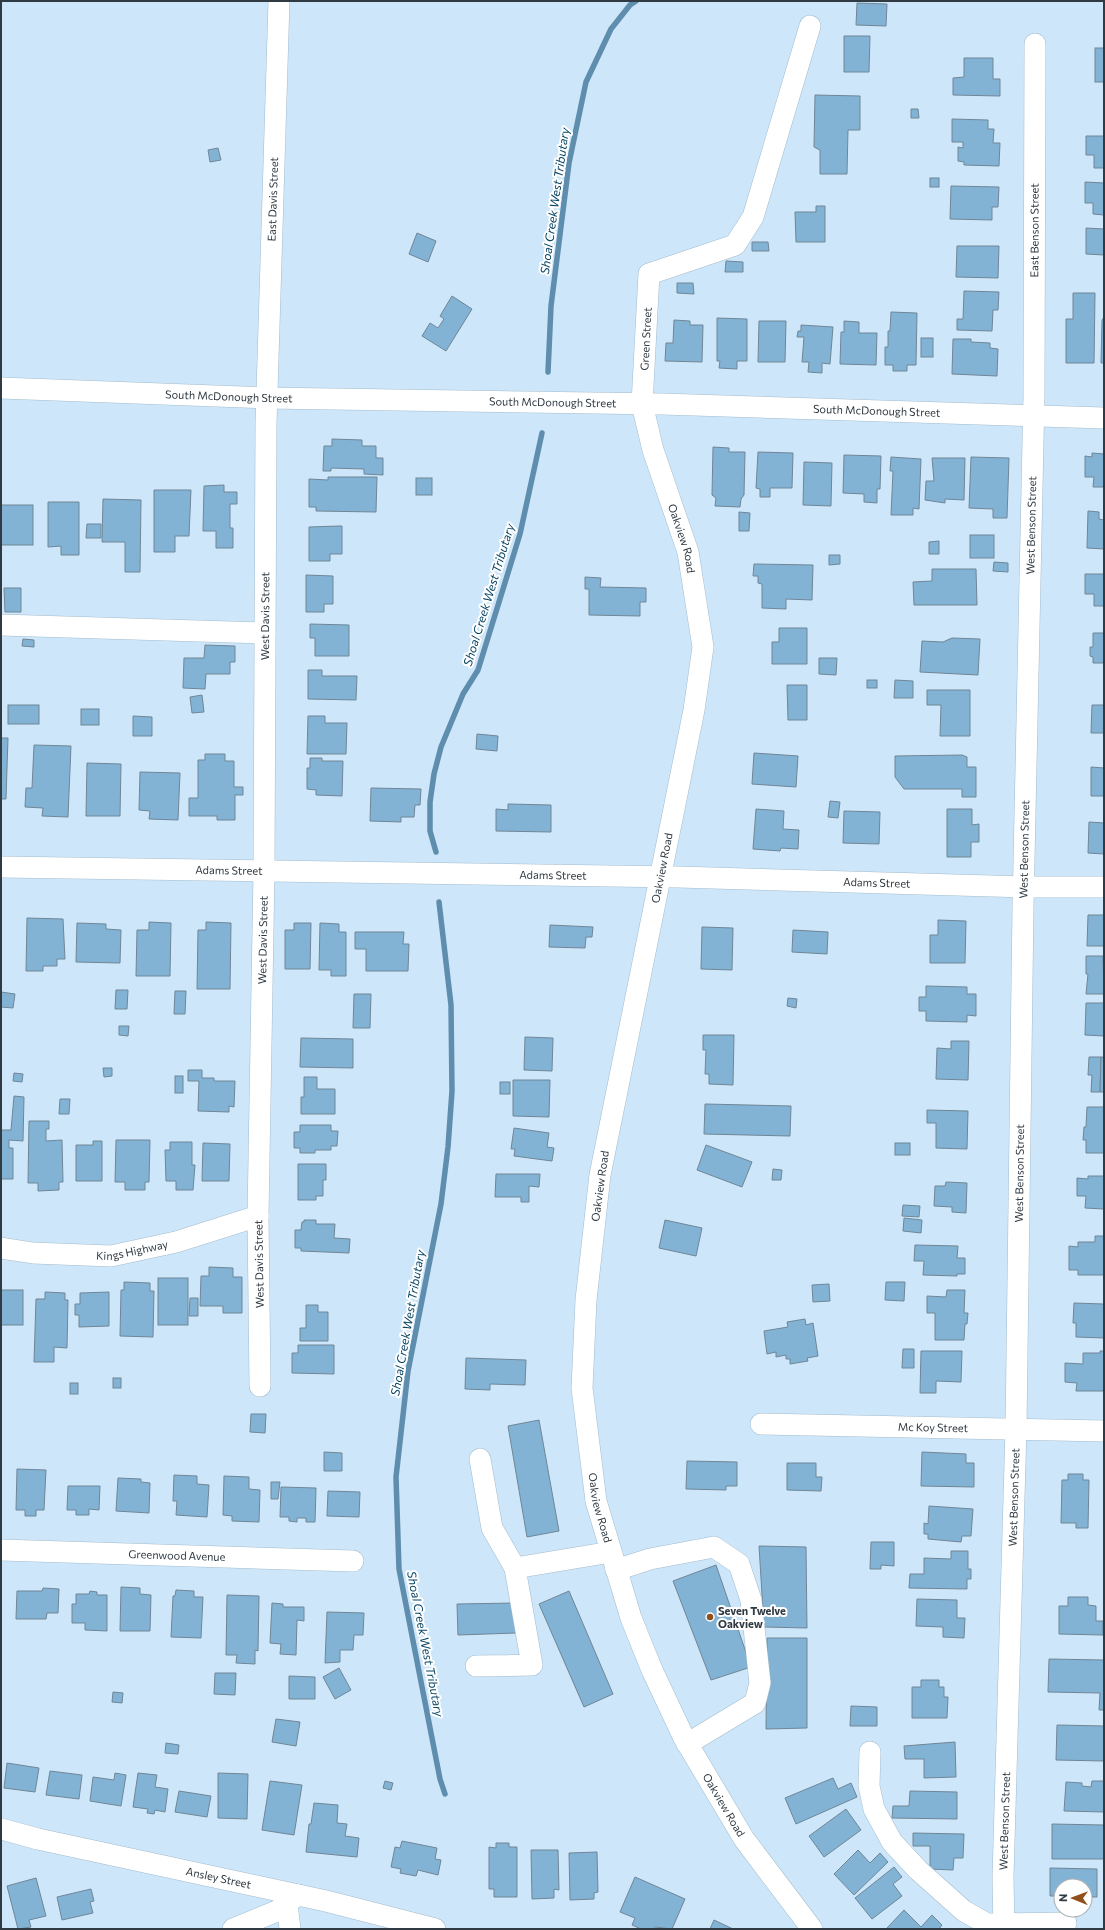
<svg xmlns="http://www.w3.org/2000/svg" width="1105" height="1930" font-family="Commissioner,sans-serif">
<style>
.lines{fill:none;stroke-linecap:round;stroke-linejoin:round}
.stream{stroke:#5e8dad;stroke-width:5.5}
.building{fill:#83b3d4;stroke:#6f8697}
.minor-casing{stroke:#a3bcce;stroke-width:22}
.minor{stroke:#fff;stroke-width:21}
.poi-dot{fill:#904f1b;stroke:#fff;stroke-width:1.5}
.labels{text-anchor:middle;stroke-width:4;stroke-linejoin:round;paint-order:stroke}
.street-label{font-size:11px;fill:#303a42;stroke:#fff}
.poi-label{font-size:11px;font-weight:bold;fill:#303a42;stroke:#fff;text-anchor:start}
.water-label{font-size:12px;font-style:italic;fill:#074465;stroke:#fff}
</style>
<rect width="100%" height="100%" fill="#cde6f9"/>
<g class="lines">
<g class="stream">
<path d="M548,372l3,-66 18,-143 17,-81 25,-53 19,-24 6,-4"/>
<path d="M436,852l-6,-21v-29l4,-28 7,-27 22,-53 15,-24 42,-136 22,-101"/>
<path d="M439,902l12,103 1,86 -4,56 -7,57 -33,167 -12,106 3,92 41,210 5,15"/>
</g>
</g>
<g class="building">
<path d="M857,3l30,1 -1,22 -30,-1z"/>
<path d="M844,36h26l-1,36h-25z"/>
<rect x="1095" y="48" width="9" height="34"/>
<path d="M964,58h29v21h7v17l-47,-1v-17l11,-1z"/>
<path d="M815,95l45,1v34h-12l-1,44h-27v-24l-6,-3z"/>
<path d="M911,109h7l1,9h-8z"/>
<path d="M952,119l36,1v9h6l-1,14h7l-1,23 -35,-1v-3l-6,-1v-14l5,1v-6h-11z"/>
<path d="M1086,136h18v32h-10v-13h-8z"/>
<path d="M218,148l3,12 -11,2 -2,-12z"/>
<rect x="930" y="178" width="9" height="9"/>
<path d="M1085,182l19,1v32l-11,-1v-11h-8z"/>
<path d="M951,186l48,1 -1,20h-6v13l-42,-1z"/>
<path d="M816,206h9v36h-29l-1,-30h21z"/>
<path d="M1086,228l18,1v26l-18,-1z"/>
<path d="M417,233l19,8 -8,21 -19,-8z"/>
<path d="M752,242h16l1,9h-17z"/>
<path d="M957,246h42l-1,32 -42,-1z"/>
<path d="M726,261l17,1v10h-18z"/>
<path d="M677,283h16l1,11 -17,-1z"/>
<path d="M964,291l35,1 -1,18h-5l-1,21 -35,-1v-11h6z"/>
<path d="M1073,293h22l-1,70h-28v-44h7z"/>
<path d="M452,296l20,13 -26,42 -24,-15 8,-13 8,5 6,-9 -4,-3z"/>
<path d="M891,312l26,1 -1,52h-9v6h-14v-6h-8v-18h3v-16h2z"/>
<path d="M1104,317v46h-3l1,-43z"/>
<path d="M717,318l30,1v42h-10v8l-18,-1 1,-7h-3z"/>
<path d="M674,320l16,1v4h13l-1,37 -37,-1 1,-18h7z"/>
<path d="M759,321h27l-1,41h-27z"/>
<path d="M844,321l15,1v11h18l-1,32 -36,-1 1,-32h3z"/>
<path d="M801,325l32,2 -3,37 -8,-1v10l-14,-1 1,-10h-7l2,-25h-7l1,-6h3z"/>
<rect x="921" y="338" width="12" height="19"/>
<path d="M953,339h18v3l19,1v5l8,1 -1,27 -45,-2z"/>
<path d="M332,439l30,1v6h14v12h7v17l-19,-1v-5l-33,-1v3h-8l1,-25h8z"/>
<path d="M713,447l16,1v4h16l-1,43 -3,4 -1,8 -25,-1 1,-8 -4,-3z"/>
<path d="M758,452l35,1 -1,35h-22v9h-10v-8l-4,-1z"/>
<path d="M1092,453l12,1v33h-11l1,-10h-9v-21l7,1z"/>
<path d="M844,455l37,1 -1,33h-3v14l-13,-1v-8l-21,-1z"/>
<path d="M891,457l30,2 -2,50 -6,-1v7h-22l2,-44h-3z"/>
<path d="M971,457l38,1 -2,60h-14v-9l-24,-1z"/>
<path d="M932,458h33l-1,42 -19,-1v4l-20,-3 1,-19h8z"/>
<path d="M804,462l28,1 -1,43 -28,-1z"/>
<path d="M328,477h49l-1,35 -60,-1v-4h-7v-28l19,1z"/>
<rect x="416" y="478" width="16" height="17"/>
<path d="M224,485v7h13v12h-7v24h3v20h-17v-17h-13l1,-45z"/>
<path d="M154,490h37l-2,46h-14v16h-21z"/>
<path d="M103,499l38,1 -1,72h-15v-30h-23z"/>
<path d="M48,502h31v53h-18v-9l-13,1z"/>
<rect x="1" y="505" width="32" height="40"/>
<path d="M1088,511l11,1v7l5,1v29l-17,-1z"/>
<path d="M739,512l11,1 -1,18h-10z"/>
<path d="M87,524h14v14h-15z"/>
<path d="M339,526h3v28h-12v7h-21v-34z"/>
<rect x="970" y="535" width="24" height="23"/>
<path d="M939,541v13h-10v-12z"/>
<path d="M829,555h11v9l-11,1z"/>
<path d="M994,562l14,1v9l-15,-1z"/>
<path d="M754,564l59,1 -1,35 -26,-1v10l-24,-1v-24l-4,-1v-7h-5z"/>
<path d="M932,569h44l1,36h-63l-1,-23 19,-1z"/>
<path d="M1085,574h19v32h-10v-12h-9z"/>
<path d="M306,575l27,1v28h-9v8h-18z"/>
<path d="M585,577l16,1 -1,9 46,1v14h-6v14l-51,-1v-26h-4z"/>
<path d="M4,588h17v24h-16z"/>
<path d="M310,624l39,1v31h-34v-18h-5z"/>
<path d="M779,628h28v36h-35v-22h7z"/>
<path d="M1093,633h11v30h-11v-6l-3,-1v-9h3z"/>
<path d="M952,638l28,1 -2,36 -58,-3 2,-31 21,1z"/>
<path d="M23,639l11,1v7l-12,-1z"/>
<path d="M205,645l30,1v16h-5v12h-24l-1,15 -22,-1 1,-30h20z"/>
<path d="M819,658h18l-1,17 -17,-1z"/>
<path d="M308,670h14v6h35l-1,24 -48,-1z"/>
<rect x="867" y="680" width="10" height="8"/>
<path d="M895,680l18,1v17h-19z"/>
<path d="M787,685h20v35h-19z"/>
<path d="M927,690h43v46h-30l1,-31h-14z"/>
<path d="M202,695l2,17 -12,1 -2,-16z"/>
<rect x="8" y="705" width="31" height="19"/>
<path d="M1092,705h12v28h-13z"/>
<rect x="81" y="709" width="18" height="16"/>
<path d="M133,716l19,1v19h-19z"/>
<path d="M308,716h17v7h22l-1,31h-39z"/>
<path d="M477,734l21,2 -1,15 -21,-2z"/>
<path d="M1,738h7l-2,61h-5z"/>
<path d="M34,745l37,1 -3,71 -26,-1 1,-8 -18,-1 1,-19h6z"/>
<path d="M754,753l44,3 -2,31 -44,-3z"/>
<path d="M205,754h20v7h9v26h9v8h-8v25h-18v-4h-28v-18h9v-38h7z"/>
<path d="M962,755l5,2v10h9v30h-14v-8h-58l-9,-12v-21z"/>
<path d="M310,758h12v3h21l-1,35 -26,-1v-5l-9,-1v-21h3z"/>
<path d="M87,763l34,1 -1,52h-34z"/>
<path d="M1091,767l13,1v28h-13z"/>
<path d="M140,772l40,1 -2,47 -29,-1 1,-8 -11,-1z"/>
<path d="M371,788l50,1 -1,16h-5l-1,12h-13v5l-31,-1z"/>
<path d="M830,801l10,1 -2,16 -10,-1z"/>
<path d="M508,804l43,1v27l-55,-1v-22l12,1z"/>
<path d="M756,809l28,2 -1,18 16,1 -1,19 -17,-1 -1,3 -27,-2z"/>
<path d="M947,809h25v16l7,-1v18h-8v15h-24z"/>
<path d="M844,811l36,1 -1,32 -36,-1z"/>
<path d="M1089,822l15,1v31l-16,-1z"/>
<path d="M1088,915h16v31h-17z"/>
<path d="M27,918l36,1 2,40h-8v7h-14v5h-17z"/>
<path d="M938,920l28,1 -1,42h-35v-28h8z"/>
<path d="M149,922l22,1 -1,53h-34l1,-46h12z"/>
<path d="M206,922l25,1 -1,66h-33l1,-59h8z"/>
<path d="M77,923l29,1v5l15,1 -1,33 -44,-1z"/>
<path d="M294,923h17l-1,46h-25v-39h9z"/>
<path d="M320,923l19,1v8h7v44h-15v-6h-12z"/>
<path d="M550,925l43,2 -1,10h-6l-1,11 -36,-1z"/>
<path d="M702,927l31,1 -1,42 -31,-1z"/>
<path d="M793,930l35,2 -1,22 -35,-2z"/>
<path d="M355,932h49l-1,12h6l-1,27h-42v-22h-11z"/>
<path d="M1086,956h17l1,38h-18l2,-20h-2z"/>
<path d="M926,986l41,1v7h9v22l-9,-1v7l-41,-1v-10h-7v-14h7z"/>
<path d="M116,990h12l-1,19h-12z"/>
<path d="M175,991h11l-1,23h-11z"/>
<path d="M1,992l14,2 -2,14 -12,-1z"/>
<path d="M354,994h17l-1,34h-17z"/>
<path d="M788,998l9,1 -1,9 -9,-2z"/>
<path d="M1086,1003h18v33l-19,-1z"/>
<path d="M119,1026h10l-1,10 -9,-1z"/>
<path d="M703,1035h31l-1,50 -24,-1v-10h-4l1,-24h-3z"/>
<path d="M525,1037l28,1 -1,33 -28,-1z"/>
<path d="M301,1038l52,1v29l-53,-1z"/>
<path d="M951,1041h18l-1,39 -32,-1 1,-31 14,1z"/>
<path d="M1089,1057h12l-1,35h-9l1,-17h-4z"/>
<path d="M1101,1057h3v35h-4z"/>
<path d="M103,1068h9v8l-8,1z"/>
<path d="M188,1070h14v8h12v3h21l-1,26 -5,-1v6l-31,-1 1,-30h-11z"/>
<path d="M14,1073l9,1 -1,8 -9,-1z"/>
<rect x="175" y="1076" width="8" height="17"/>
<path d="M304,1077h13v12h18v25h-34v-17h3z"/>
<path d="M513,1080h37l-1,37 -36,-1z"/>
<rect x="500" y="1082" width="10" height="12"/>
<path d="M14,1096l10,1 -1,44 -14,-1v8h4v31h-12v-49h10z"/>
<path d="M60,1099h10l-1,15h-10z"/>
<path d="M705,1104l86,2 -1,30 -86,-2z"/>
<path d="M1087,1107h17v46h-18v-13h-3l1,-13h2z"/>
<path d="M927,1110l41,1 -1,38 -31,-1v-25h-9z"/>
<path d="M29,1121h20v8h-3v12l16,-1 1,42h-4v8l-21,1v-8h-10z"/>
<path d="M300,1125h31v6h7l-1,15h-6v4h-16v3h-15v-5h-6v-16h6z"/>
<path d="M514,1128l35,5 -2,14 7,1 -2,13 -38,-5 1,-7h-4z"/>
<path d="M116,1140h34l-1,42h-4v8h-20v-8h-10z"/>
<path d="M93,1141h9v40h-26v-36h17z"/>
<path d="M170,1142h22v23h3l-2,25h-17v-9h-10l-1,-31h5z"/>
<path d="M203,1143l27,1 -1,37h-27z"/>
<rect x="895" y="1143" width="15" height="12"/>
<path d="M706,1145l46,17 -10,25 -45,-17z"/>
<path d="M298,1164h28v16h-3v16h-7v4h-18z"/>
<path d="M773,1169l9,1 -1,10h-9z"/>
<path d="M496,1174h44l-1,13 -10,-1v16h-8v-5h-26z"/>
<path d="M1088,1176h16v33l-19,-1 1,-12h-9v-18l11,1z"/>
<path d="M946,1182l21,1 -1,30 -14,-1v-5l-18,-1 1,-20h10z"/>
<path d="M903,1205l17,1 -1,11 -17,-1z"/>
<path d="M904,1218l18,2 -1,13 -18,-2z"/>
<path d="M304,1220h12v4h19l-1,14 16,1 -1,14 -48,-2v-3h-6v-18h6l1,-8h2z"/>
<path d="M665,1220l37,8 -6,28 -37,-8z"/>
<path d="M1095,1236h9v39h-26v-5h-9v-24l9,1v-5h17z"/>
<path d="M915,1245l43,1 -1,12h8v16h-8v2l-34,-1 1,-14h-10z"/>
<path d="M209,1267l24,1v9h9v36h-19v-7h-23l1,-30h8z"/>
<rect x="158" y="1278" width="30" height="47"/>
<path d="M124,1282l26,1v8h4l-1,46 -33,-1 1,-46h3z"/>
<path d="M886,1282h19l-1,19 -19,-1z"/>
<path d="M829,1284l1,17 -17,1 -1,-17z"/>
<rect x="1" y="1290" width="22" height="35"/>
<path d="M947,1290h18l-1,23h4l-1,11h-2l-1,16h-29v-27h-8v-17l19,1z"/>
<path d="M45,1292l20,1v7h3l-1,48 -13,-1v15h-20l2,-63h9z"/>
<path d="M109,1292v34l-30,1v-12h-4v-11h5v-11z"/>
<path d="M190,1298h8v18h-9z"/>
<path d="M1074,1303l30,1v34l-28,-1v-14h-3z"/>
<path d="M306,1305h12v7h10v29h-28v-13h6z"/>
<path d="M805,1319l1,6 7,-2 5,33 -11,2 1,3 -18,3v-5h-4v-4l-10,2v-5l-9,2 -3,-23 24,-4 -1,-5z"/>
<path d="M298,1345h36v29l-42,-1v-20h6z"/>
<path d="M903,1349h11v19h-12z"/>
<path d="M921,1351h41l-1,31 -25,-1v12h-16z"/>
<path d="M1100,1351h4v40h-28l1,-8 -12,-1v-19l18,1v-11h17z"/>
<path d="M466,1358l60,2 -1,25 -35,-1v6l-25,-1z"/>
<rect x="113" y="1378" width="8" height="10"/>
<rect x="70" y="1383" width="8" height="11"/>
<path d="M251,1414h15l-1,19 -15,-1z"/>
<path d="M539,1420l20,111 -32,6 -19,-111z"/>
<path d="M324,1452l18,1v18h-18z"/>
<path d="M922,1452l44,2v9h8v24l-53,-1z"/>
<path d="M687,1461l50,1v24h-11v4l-40,-1z"/>
<path d="M787,1463h29v14h6l-1,14 -34,-1z"/>
<path d="M17,1469l29,1 -2,40h-8v6h-11v-6h-9z"/>
<path d="M1068,1474h15v6h6l-1,48h-12v-5h-15l1,-43h6z"/>
<path d="M174,1475l23,1v8l12,1 -2,32 -31,-2 1,-14h-4z"/>
<path d="M224,1476l25,1v12l11,1 -1,32 -27,-1v-5l-9,-1z"/>
<path d="M118,1478l23,1v3l9,1 -1,30 -33,-2z"/>
<path d="M271,1482h9l-2,17h-7z"/>
<path d="M68,1486h32l-1,24 -10,-1v6h-13v-5h-9z"/>
<path d="M281,1487l35,1 -1,34h-9v-4h-9v4l-8,-1v-4h-9z"/>
<path d="M328,1491l32,1 -1,25 -32,-1z"/>
<path d="M929,1506l44,3 -2,27h-9l-1,6 -33,-3v-5h-4v-11l4,1z"/>
<path d="M871,1542h23v24l-13,-1v4h-11z"/>
<path d="M759,1546l47,1 1,81 -43,-1z"/>
<path d="M951,1551h17v18h3v10h-4v10l-58,-1 1,-14h14v-16l27,1z"/>
<path d="M716,1565l35,102 -40,13 -38,-99z"/>
<path d="M121,1587l19,1v6l11,1 -1,36h-30z"/>
<path d="M43,1588l16,1 -1,24h-11l-1,6h-30l1,-28h25z"/>
<path d="M176,1590l18,1v6h9l-2,41 -30,-1 2,-41h2z"/>
<path d="M90,1591l7,1v3h10v36l-22,-1v-7h-13v-19h4v-10h13z"/>
<path d="M569,1591l44,103 -29,13 -45,-103z"/>
<path d="M227,1595l32,1 -1,55 -3,-1v14l-19,-1 1,-8h-11z"/>
<path d="M1068,1597h20v8l8,1v15h7v14l-44,-1v-28h9z"/>
<path d="M917,1599l40,1v18h8l-1,20 -21,-1v-10l-27,-1z"/>
<path d="M272,1603l11,1v3h21v14l-7,-1 -1,35 -16,-1 1,-10 -11,-1z"/>
<path d="M515,1603l1,30 -58,2 -1,-31z"/>
<path d="M327,1612l37,1 -1,22h-9l-1,15h-13v12l-15,1z"/>
<path d="M767,1638h40v90l-41,1z"/>
<path d="M1049,1659l55,1v50h-5l1,-17 -52,-1z"/>
<path d="M339,1668l12,22 -16,9 -12,-22z"/>
<path d="M215,1673h21l-1,22 -21,-1z"/>
<path d="M289,1676l26,1v22h-26z"/>
<path d="M921,1680h18v7h5v10h4l-1,21h-35v-31h9z"/>
<path d="M113,1692l10,1 -1,10 -10,-1z"/>
<path d="M851,1706l26,1v19h-27z"/>
<path d="M276,1719l24,3 -4,24 -24,-4z"/>
<path d="M1057,1725l47,1v35l-48,-1z"/>
<path d="M955,1742l1,35 -32,1v-19h-19l-1,-13z"/>
<path d="M166,1743l13,2 -1,9 -13,-1z"/>
<path d="M7,1763l32,5 -4,24 -31,-4z"/>
<path d="M50,1771l32,4 -3,24 -33,-4z"/>
<path d="M115,1773l11,2 -5,31 -31,-5 3,-24 21,3z"/>
<path d="M138,1773l19,2 -2,12 13,2 -3,23 -10,-2 -1,4 -7,-1 1,-4 -15,-2z"/>
<path d="M218,1773l30,1 -1,45 -29,-1z"/>
<path d="M833,1778l5,11 13,-6 6,14 -61,27 -11,-26z"/>
<path d="M270,1781l32,4 -8,50 -32,-5z"/>
<path d="M385,1781l8,2 -2,7 -8,-2z"/>
<path d="M1092,1781h12v31l-40,-1 2,-29 16,1v3l9,1z"/>
<path d="M179,1791l32,5 -4,21 -32,-5z"/>
<path d="M910,1791l47,1v27l-65,-1 1,-12h16z"/>
<path d="M314,1803l24,2 -1,18 10,1 -2,12 14,2 -2,19 -51,-5 3,-28h2z"/>
<path d="M846,1809l15,21 -37,27 -15,-21z"/>
<path d="M1052,1824l52,1v34h-52z"/>
<path d="M913,1833l51,1 -1,24h-9l-1,12 -23,-1v-23h-17z"/>
<path d="M402,1841l35,7 -2,11 6,1 -3,15 -20,-5 -2,6 -16,-3 1,-4 -10,-2 4,-20 5,1z"/>
<path d="M496,1843h13v4h8v50h-23v-8h-5v-42l7,1z"/>
<path d="M531,1850h27l1,40 -5,-1v9l-22,1z"/>
<path d="M858,1850l12,13 10,-10 8,9 -34,33 -20,-21z"/>
<path d="M597,1852l1,40 -4,1v6l-24,1 -1,-47z"/>
<path d="M894,1867l8,10 -9,7 9,12 -30,23 -17,-21z"/>
<path d="M1050,1868l47,1v28h-12v-11h-24v10h-11z"/>
<path d="M635,1877l50,22 -13,30 -17,-2 -1,2h-13l-9,-4 3,-7 -15,-6z"/>
<path d="M36,1878l10,38 -17,4 2,7 -13,2 -11,-43z"/>
<path d="M91,1889l3,12 -4,1 3,11 -31,7 -5,-23z"/>
<path d="M904,1910l17,17 11,-12 10,10 -3,4h-53z"/>
<path d="M714,1920l19,9h-23z"/>
</g>
<g class="lines">
<g class="minor-casing">
<g id="minor">
<path id="s1" d="M810,26l-57,191 -18,28 -86,29 -7,130 11,46 35,102 15,95 -9,63 -94,465 -14,125 -4,88 14,113 35,117 21,52 32,68 60,101 68,90"/>
<path id="s2" d="M1,388l266,10 395,6 442,14"/>
<path d="M1,625l264,8"/>
<path id="s3" d="M1,867l677,10 345,10h81"/>
<path id="s4" d="M1,1248l32,5 78,3 65,-14 82,-26"/>
<path id="s5" d="M260,1386l-2,-170 6,-344 2,-448 13,-423"/>
<path id="s6" d="M761,1424l343,7"/>
<path d="M480,1459l12,69 23,40"/>
<path id="s7" d="M1,1550l352,11"/>
<path d="M616,1570l34,-11 64,-12 25,17 12,36 9,83 -5,20 -68,41"/>
<path d="M476,1666l56,-1 -17,-97 96,-16"/>
<path d="M870,1752l-1,34 5,23 18,33 26,28 46,41 23,13 79,-1"/>
<path id="s8" d="M1,1829l37,10 288,62 109,28"/>
<path d="M287,1904l3,25"/>
<path d="M233,1929l44,-18 21,-16"/>
<path id="s9" d="M1004,1929l-1,-52 13,-448 7,-522 11,-512 1,-351"/>
</g>
</g>
<use href="#minor" class="minor"/>
</g>
<circle class="poi-dot" cx="710" cy="1617" r="4"/>
<g class="labels">
<g class="street-label">
<text dy="4" stroke="none"><textPath href="#s5" startOffset="1187">East Davis Street</textPath></text>
<text dy="4" stroke="none"><textPath href="#s9" startOffset="1699">East Benson Street</textPath></text>
<text transform="translate(646 339) rotate(-87)" y="4">Green Street</text>
<text dy="4" stroke="none"><textPath href="#s2" startOffset="228">South McDonough Street</textPath></text>
<text dy="4" stroke="none"><textPath href="#s2" startOffset="552">South McDonough Street</textPath></text>
<text dy="4" stroke="none"><textPath href="#s2" startOffset="876">South McDonough Street</textPath></text>
<text dy="4" stroke="none"><textPath href="#s9" startOffset="1404">West Benson Street</textPath></text>
<text dy="4" stroke="none"><textPath href="#s1" startOffset="594">Oakview Road</textPath></text>
<text dy="4" stroke="none"><textPath href="#s5" startOffset="770">West Davis Street</textPath></text>
<text dy="4" stroke="none"><textPath href="#s9" startOffset="1080">West Benson Street</textPath></text>
<text transform="translate(662 868) rotate(-79)" y="4">Oakview Road</text>
<text dy="4" stroke="none"><textPath href="#s3" startOffset="228">Adams Street</textPath></text>
<text dy="4" stroke="none"><textPath href="#s3" startOffset="552">Adams Street</textPath></text>
<text dy="4" stroke="none"><textPath href="#s3" startOffset="876">Adams Street</textPath></text>
<text dy="4" stroke="none"><textPath href="#s5" startOffset="446">West Davis Street</textPath></text>
<text dy="4" stroke="none"><textPath href="#s9" startOffset="756">West Benson Street</textPath></text>
<text transform="translate(600 1186) rotate(-82)" y="4">Oakview Road</text>
<text dy="4" stroke="none"><textPath href="#s4" startOffset="132">Kings Highway</textPath></text>
<text transform="translate(259 1264) rotate(-91)" y="4">West Davis Street</text>
<text dy="4" stroke="none"><textPath href="#s6" startOffset="172">Mc Koy Street</textPath></text>
<text dy="4" stroke="none"><textPath href="#s9" startOffset="432">West Benson Street</textPath></text>
<text dy="4" stroke="none"><textPath href="#s1" startOffset="1578">Oakview Road</textPath></text>
<text dy="4" stroke="none"><textPath href="#s7" startOffset="176">Greenwood Avenue</textPath></text>
<text dy="4" stroke="none"><textPath href="#s1" startOffset="1902">Oakview Road</textPath></text>
<text dy="4" stroke="none"><textPath href="#s9" startOffset="108">West Benson Street</textPath></text>
<text dy="4" stroke="none"><textPath href="#s8" startOffset="223">Ansley Street</textPath></text>
</g>
<g class="poi-label">
<text x="718" y="1615">Seven Twelve<tspan x="718" dy="13">Oakview</tspan></text>
</g>
<g class="water-label">
<text transform="translate(555 201) rotate(-82)" y="4">Shoal Creek West Tributary</text>
<text transform="translate(489 595) rotate(-73)" y="4">Shoal Creek West Tributary</text>
<text transform="translate(408 1323) rotate(-80)" y="4">Shoal Creek West Tributary</text>
<text transform="translate(425 1644) rotate(79)" y="4">Shoal Creek West Tributary</text>
</g>
</g>
<rect width="1105" height="1930" fill="none" stroke="#303a42" stroke-width="4"/>
<g transform="translate(1073 1898) rotate(271)"><circle r="19" fill="#ffffff" stroke="#acb0b3"/>
<path d="M0-3L7 15L0 10L-7 15Z" fill="#904f1b"/>
<text y="-6" font-size="11" font-weight="bold" text-anchor="middle" fill="#303a42">N</text>
</g>
</svg>
